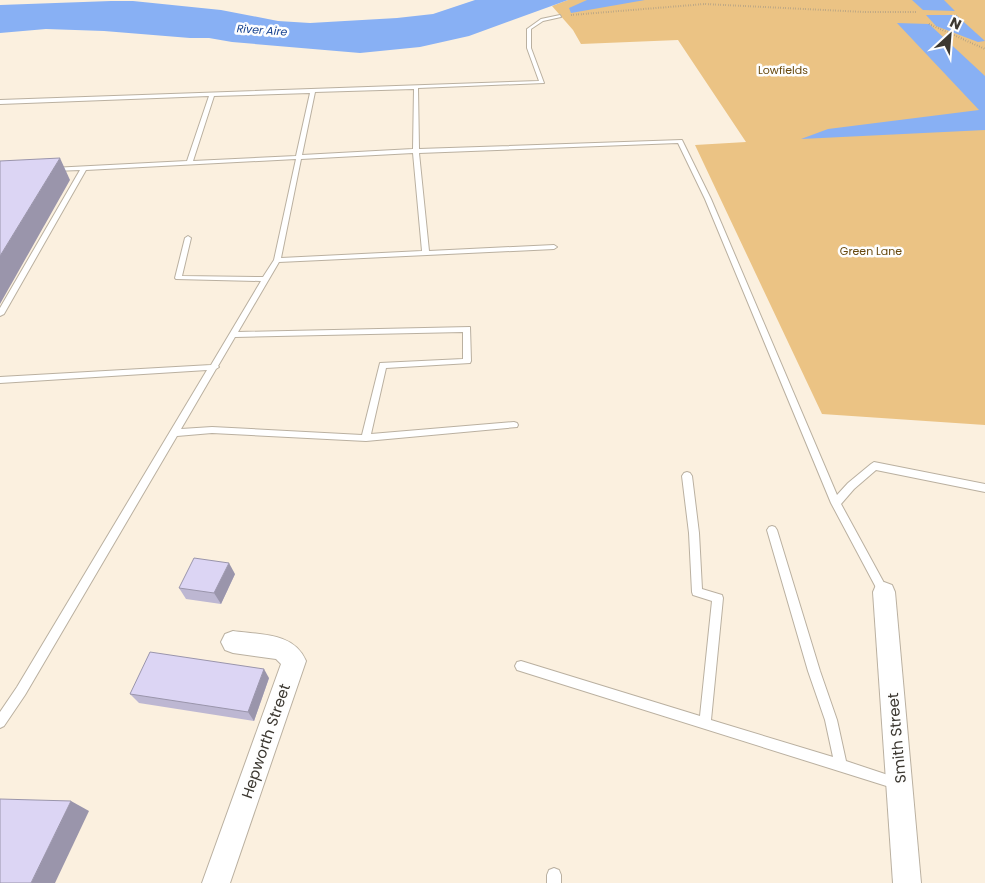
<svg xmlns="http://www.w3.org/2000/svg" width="985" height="883" font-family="Poppins,sans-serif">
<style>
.green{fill:#ebc384}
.water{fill:#88b0f4}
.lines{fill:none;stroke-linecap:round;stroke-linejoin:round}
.service-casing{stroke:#bab0a0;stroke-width:2}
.minor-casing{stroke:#bab0a0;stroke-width:2}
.path{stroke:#968f83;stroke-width:2;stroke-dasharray:0.5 2;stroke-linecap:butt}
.service{fill:#fff;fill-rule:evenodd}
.minor{fill:#fff;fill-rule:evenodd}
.wall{fill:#bdb7d2}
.shaded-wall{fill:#9a95ab}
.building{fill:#dcd5f4;stroke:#9a95ab}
.labels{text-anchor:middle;stroke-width:5;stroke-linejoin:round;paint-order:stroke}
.far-water-label{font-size:11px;font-style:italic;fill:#15418f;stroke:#fefefe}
.far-park-label{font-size:11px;fill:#68490e;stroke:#fefefe}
.near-street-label{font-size:15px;fill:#3c3831;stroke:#fefefe}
</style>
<rect width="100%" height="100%" fill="#fbf0df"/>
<path class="green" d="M568,0h417v425l-163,-11 -127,-269 51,-3 -68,-102 -97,4 -8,-14 -21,-24z"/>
<g class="water">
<path d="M475,0h93l-99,36 -49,11 -60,6 -128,-11 -23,-4h-19l-86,-7 -58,-2 -46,4v-28l111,-4h22l88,9 57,11 32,2 87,-5 36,-4z"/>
<path d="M587,0h58l-74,13 -2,-5z"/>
<path d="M912,0h32l11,11 -32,-1z"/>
<path d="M926,15h30l29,26 -7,1 -42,-16z"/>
<path d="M897,23l32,1 56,52v54l-184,9 27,-10 151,-19z"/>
</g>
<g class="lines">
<g class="service-casing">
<g id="service">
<path d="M560,15l1,2 -18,4 -12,8v19l13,35 -126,5 1,61 263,-9 29,59 126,296 11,-12 23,-19 3,-2 111,22v8l-109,-22 -22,19 -13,15 48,88 -1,3 -4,2 -4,-2 -49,-92 -126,-304 -27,-56 -259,10 10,98 125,-6 3,2 -3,2 -275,13 -41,70 232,-5 1,34 -1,2 -84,5 -15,66 143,-12 3,1 1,2 -1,2 -151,14 -154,-8 -35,3 -152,259 -21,31 -4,2v-16l17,-25 190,-317 -207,13v-6l211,-12 50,-84 -85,-2 -1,-1 10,-40 3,-2 3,2 -9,38 81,1 11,-17 22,-101 -210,11 -82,144 -4,2v-8l80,-138 -26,1 -2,-1v-2l135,-7 22,-65 -209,8v-4l539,-19 -12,-33v-19l14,-10zM414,89l-1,60 -111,6 13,-63zM310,93l-14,63 -103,5 21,-65zM413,153l9,98 -141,7 20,-99zM463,332v27l-83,4 -18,72 -150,-8 -31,2 35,-60 3,-2 -1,-1 17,-29z"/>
<path d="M687,472l3,1 2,3 7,57 3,56 20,6 1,3 -12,122 122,37 -8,-37 -17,-49 -41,-141 2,-3 3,-1 3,1 2,3 43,141 17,49 9,41 54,18 2,4 -2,4 -4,2 -379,-119 -2,-4 2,-4 4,-1 179,55 12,-115 -19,-6 -1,-3 -3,-59 -7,-57 2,-3z"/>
<path d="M554,868l5,2 2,5v8h-14v-8l2,-5z"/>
</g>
</g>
<g class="minor-casing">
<g id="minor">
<path d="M884,582l8,3 3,7 26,291h-28l-20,-291 3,-7z"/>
<path d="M233,631c27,4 61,1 73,30l-76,222h-28l79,-219 -5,-5 -43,-6 -8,-3 -4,-8 4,-8z"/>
</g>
</g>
<g class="path">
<path d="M571,15l134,-11 159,8h52"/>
<path d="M929,24l56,25"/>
</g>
<use href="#service" class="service"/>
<use href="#minor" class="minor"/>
</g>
<g class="wall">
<path d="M235,574l-14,30 -35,-5 -7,-11z"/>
<path d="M269,678l-15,43 -115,-18 -9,-9z"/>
</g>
<g class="shaded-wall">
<path d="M60,158l10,22 -70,124v-48z"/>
<path d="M229,563l6,11 -14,30 -7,-11z"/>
<path d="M264,669l5,9 -15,43 -6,-9z"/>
<path d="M71,801l18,10 -34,72h-24z"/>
</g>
<g class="building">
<path d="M60,158l-60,98v-95z"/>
<path d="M194,558l35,5 -15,30 -35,-5z"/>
<path d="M150,652l114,17 -16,43 -118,-18z"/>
<path d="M0,799l71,2 -40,82h-31z"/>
</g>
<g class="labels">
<g class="far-water-label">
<text transform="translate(262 30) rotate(4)" y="4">River Aire</text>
</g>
<g class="far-park-label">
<text x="783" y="74">Lowfields</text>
<text x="871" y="255">Green Lane</text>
</g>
<g class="near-street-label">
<text transform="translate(897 738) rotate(-95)" y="5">Smith Street</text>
<text transform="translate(266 741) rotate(-71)" y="5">Hepworth Street</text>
</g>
</g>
<g transform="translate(950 35) rotate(26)" stroke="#fefefe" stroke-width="4" paint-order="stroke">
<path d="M0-4L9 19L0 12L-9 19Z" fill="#3c3831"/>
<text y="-8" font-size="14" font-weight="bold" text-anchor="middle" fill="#3c3831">N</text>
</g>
</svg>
